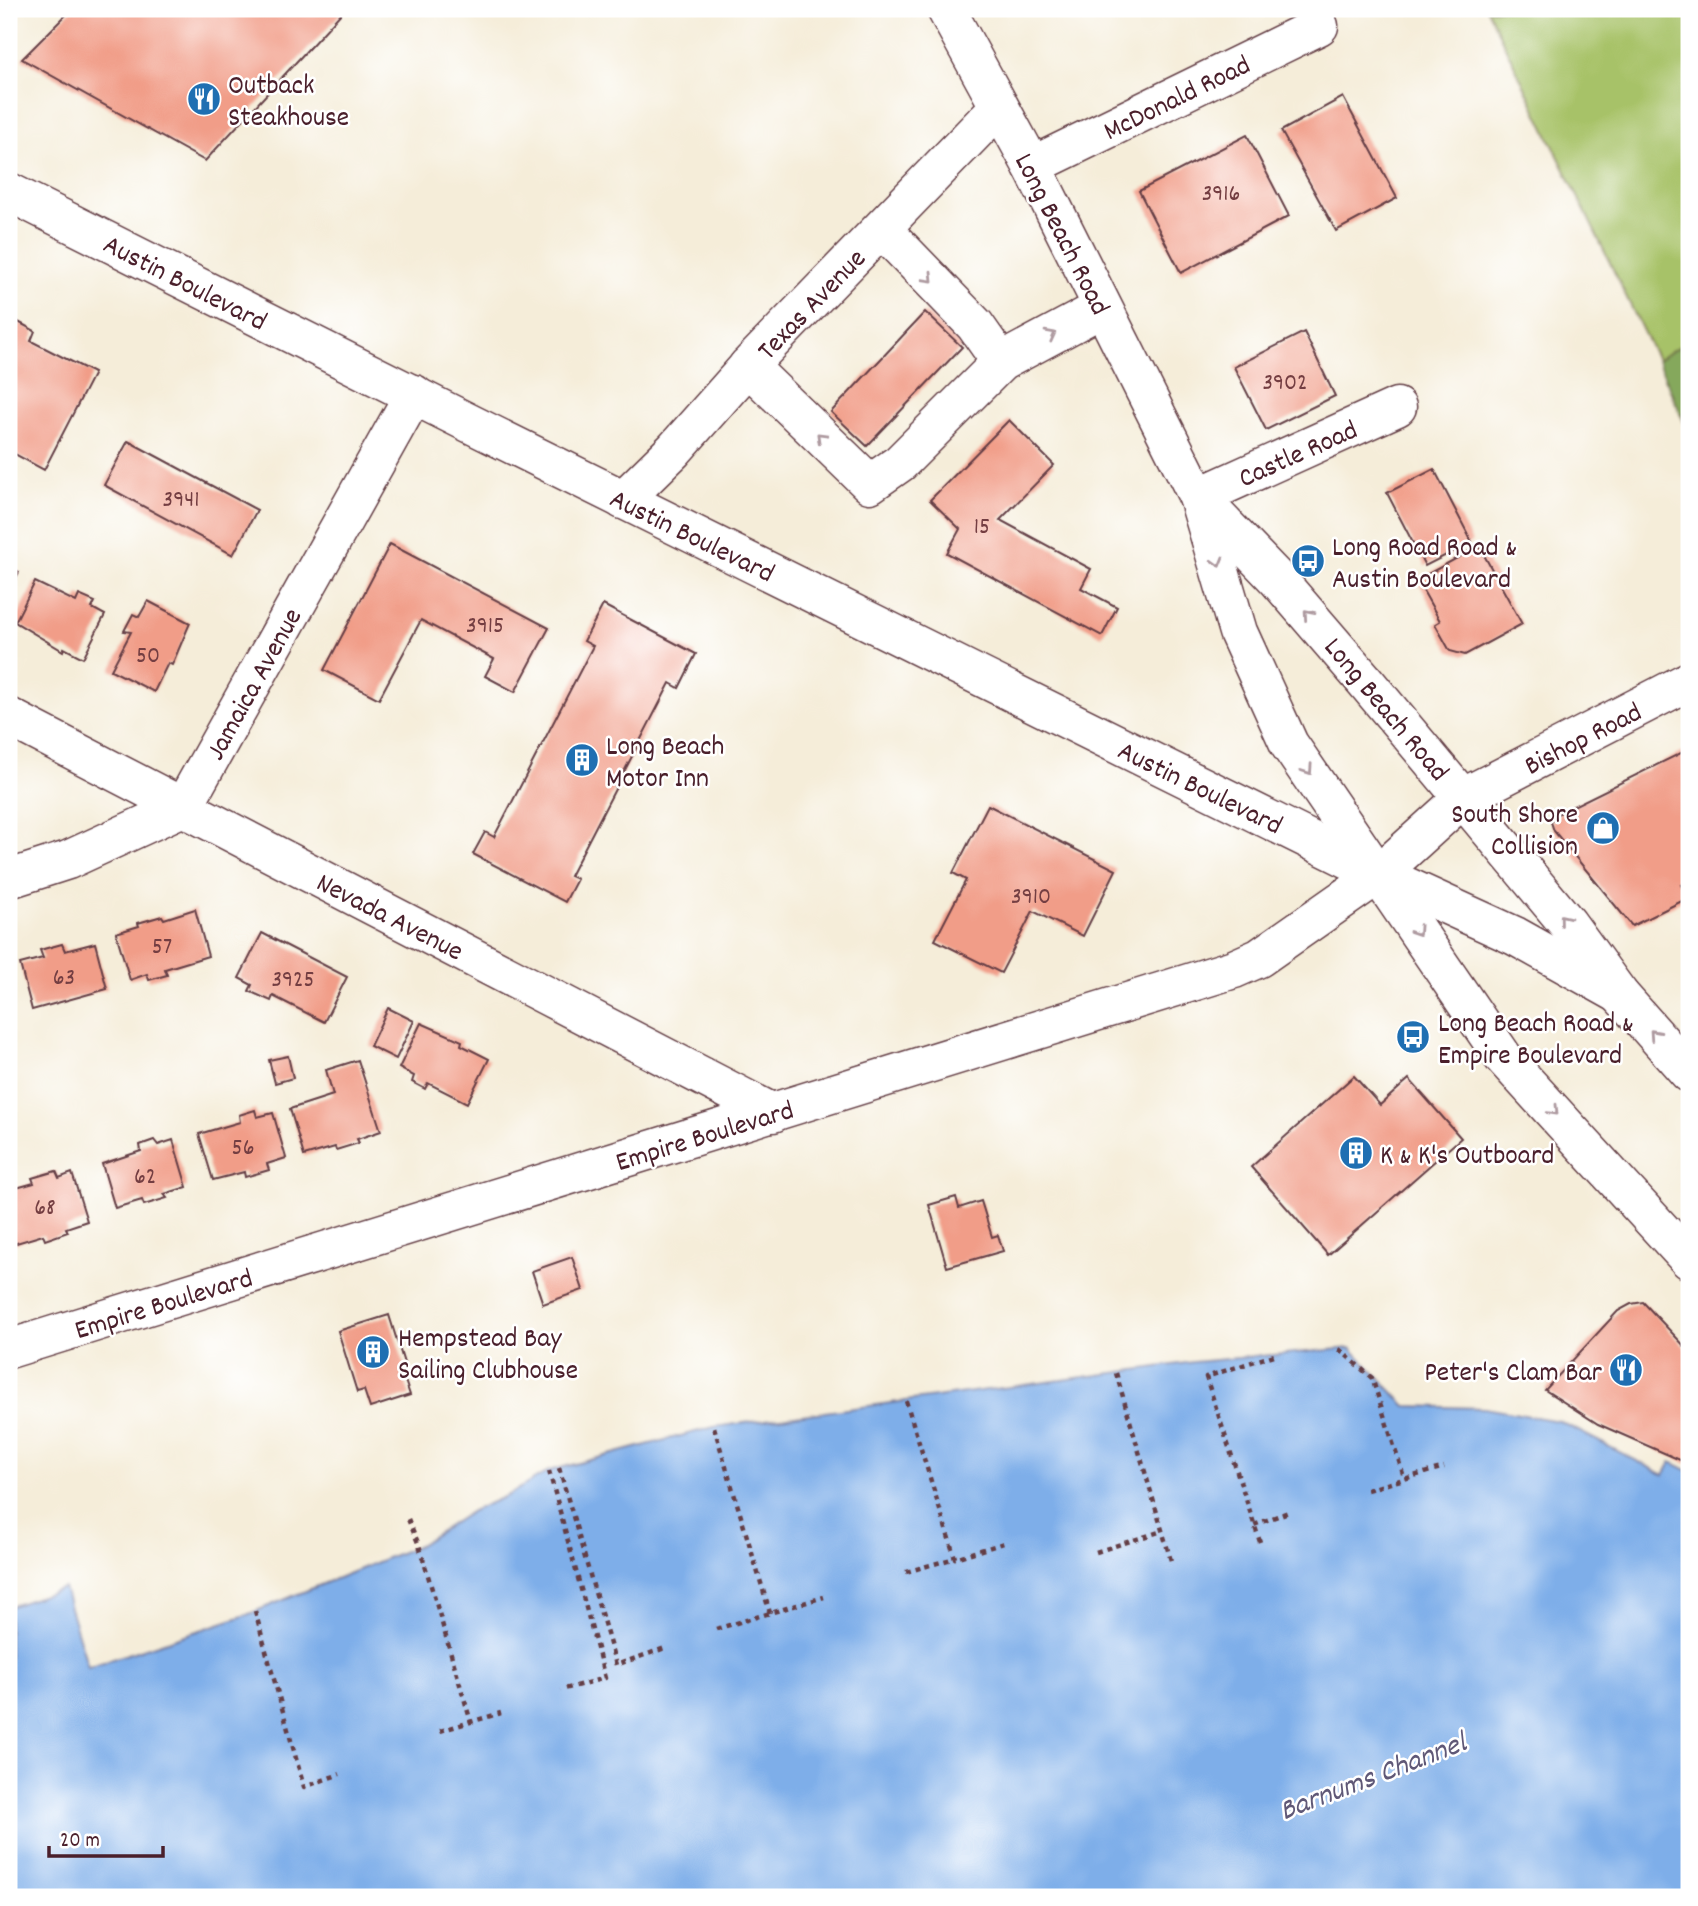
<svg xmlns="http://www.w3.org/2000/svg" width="1698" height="1906" font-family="Dekko,sans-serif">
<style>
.green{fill:#a7c268;stroke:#78704a;stroke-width:2}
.forest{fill:#85a85c;stroke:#686444;stroke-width:2}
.water{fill:#7eaee9;stroke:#64668a;stroke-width:2}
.building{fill:#f19d88}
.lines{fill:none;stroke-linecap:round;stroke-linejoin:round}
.minor-casing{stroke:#643e45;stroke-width:41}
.major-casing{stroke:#643e45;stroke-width:41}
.path{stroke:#643e45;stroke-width:4.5;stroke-dasharray:5 5;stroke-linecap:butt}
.minor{stroke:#fff;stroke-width:38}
.major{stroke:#fff;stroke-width:38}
.oneway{stroke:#ae9aa0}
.labels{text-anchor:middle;stroke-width:5;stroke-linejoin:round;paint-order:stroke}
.number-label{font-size:24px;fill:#743e42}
.poi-label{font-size:28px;fill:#4a1f2b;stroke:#fff;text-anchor:start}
.street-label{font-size:28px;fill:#4a1f2b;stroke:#fff}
.water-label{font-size:30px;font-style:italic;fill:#5f5877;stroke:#fff}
</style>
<rect width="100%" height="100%" fill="#fff"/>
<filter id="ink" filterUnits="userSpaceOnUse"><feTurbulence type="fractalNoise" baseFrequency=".0143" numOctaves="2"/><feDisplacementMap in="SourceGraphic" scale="14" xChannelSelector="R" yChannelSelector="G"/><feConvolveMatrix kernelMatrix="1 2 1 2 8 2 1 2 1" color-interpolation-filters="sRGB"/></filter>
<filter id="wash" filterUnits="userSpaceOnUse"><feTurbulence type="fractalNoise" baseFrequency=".00686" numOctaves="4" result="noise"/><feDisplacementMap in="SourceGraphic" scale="28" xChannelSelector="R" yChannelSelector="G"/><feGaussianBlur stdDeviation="1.57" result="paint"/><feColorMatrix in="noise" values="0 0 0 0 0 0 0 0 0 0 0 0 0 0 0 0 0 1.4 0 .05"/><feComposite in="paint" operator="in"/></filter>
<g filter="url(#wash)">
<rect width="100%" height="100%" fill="#f5edd9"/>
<path class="green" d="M1487,9h202v332l-32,19z"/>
<path class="forest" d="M1689,341v92l-32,-73z"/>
<path class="water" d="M1351,1348l55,58 78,2 75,13 105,54 7,-13 18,9v426h-1680v-290l55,-19 24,79 161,-53 170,-69 53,-34 36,-16 41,-24 165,-44 480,-65z"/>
<g id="blocks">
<g class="building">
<path d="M72,9h273l-140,152 -183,-102z"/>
<path d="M1343,97l54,101 -61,33 -55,-100z"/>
<path d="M1247,135l42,81 -108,57 -42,-82z"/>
<path d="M925,312l37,35 -95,99 -36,-34z"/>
<path d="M9,317l26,14 -4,10 63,32 -50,97 -35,-19z"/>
<path d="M1304,332l31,64 -69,34 -32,-63z"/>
<path d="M1009,420l45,45 -54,55 91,49 -10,19 36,19 -15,29 -155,-83 13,-24 -30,-29z"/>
<path d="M128,441l129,69 -24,45 -129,-70z"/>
<path d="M1434,469l38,73 -47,24 -38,-73z"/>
<path d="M390,544l159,84 -34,64 -30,-16 9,-17 -73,-39 -42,79 -55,-29z"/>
<path d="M1479,546l43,78 -57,31 -15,-4 -15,-27 5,-3 -23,-41z"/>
<path d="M9,566l10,6 -10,20z"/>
<path d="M35,582l41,20 3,-7 16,7 -3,6 13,7 -22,43 -19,-10 -1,3 -48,-29z"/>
<path d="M148,601l42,22 -18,42 -4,-2 -14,29 -43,-22 20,-38 -7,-1 9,-17 6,3z"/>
<path d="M603,605l93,49 -17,34 -9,-5 -100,193 7,3 -12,23 -92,-48 12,-22 9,5 99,-191 -9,-5z"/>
<path d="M1689,749v132l-8,4 7,13 -56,28 -78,-95 -3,-9 6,-8z"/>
<path d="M988,805l128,65 -33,66 -50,-25 -32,62 -66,-33 31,-60 -13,-7z"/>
<path d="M195,909l13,47 -43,13 2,6 -18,5 -2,-6 -17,6 -14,-47 23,-7 -1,-3 24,-7 2,3z"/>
<path d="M262,933l85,44 -23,45 -51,-26 -2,5 -22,-10 3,-6 -13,-7z"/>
<path d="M95,943l12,46 -75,21 -12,-46 23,-6 -3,-8 22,-6 3,7z"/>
<path d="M388,1008l26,13 -18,38 -26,-13z"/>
<path d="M421,1023l41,18 -1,4 28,14 -22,44 -39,-20 -3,6 -13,-7 2,-6 -15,-8z"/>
<path d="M288,1056l5,22 -18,5 -6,-23z"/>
<path d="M358,1060l23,71 -24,8 2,4 -23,7 -1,-3 -31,9 -14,-47 43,-14 -7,-25z"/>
<path d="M1354,1076l26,29 29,-26 52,59 -133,117 -77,-88z"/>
<path d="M255,1110l2,7 16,-4 13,45 -19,6 2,6 -24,7 -1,-5 -31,8 -14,-46 41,-12 -1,-7z"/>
<path d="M154,1140l4,5 15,-5 14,47 -23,7 3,4 -23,7 -2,-5 -27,8 -13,-44 39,-13 -1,-6z"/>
<path d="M56,1171l3,7 13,-5 15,48 -21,7 2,4 -23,8 -2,-5 -33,10 -1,-55 25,-7 -2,-5z"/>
<path d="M956,1197l3,11 22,-7 11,36 6,-2 5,16 -56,16 -18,-62z"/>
<path d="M572,1257l11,33 -40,14 -11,-33z"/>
<path d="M1643,1302l46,49v113l-91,-40 -53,-34 73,-79 13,-7z"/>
<path d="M389,1315l18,58 -4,2 7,20 -40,13 -6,-18 -7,2 -19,-61z"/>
</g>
</g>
</g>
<g filter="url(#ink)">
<use href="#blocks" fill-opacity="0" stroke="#643e45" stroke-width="2"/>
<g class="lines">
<g class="minor-casing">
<g id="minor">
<path d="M1032,166l287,-140"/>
<path d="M882,229l93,96 26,37"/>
<path d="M748,366l122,118 30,-21 101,-101 101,-54"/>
<path d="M1198,497l199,-90"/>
<path d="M623,500l51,-50 78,-88 246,-254"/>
<path d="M9,717l764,396"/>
<path d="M9,879l59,-19 115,-53 231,-413"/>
<path d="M9,1349l1225,-380 25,-11 120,-84 85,-77 225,-116"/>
</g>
</g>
<g class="major-casing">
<g id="major">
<path d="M946,9l86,157 166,331 40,135 51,112 214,313 186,203"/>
<path d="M9,192l462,232 908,450 136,62 104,58"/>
<path d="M1203,502l75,78 87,101 203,243 51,70 70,79"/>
</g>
</g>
<g class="path">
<path d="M1339,1349l33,29 32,99"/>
<path d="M1116,1373l56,191"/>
<path d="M906,1401l49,157 52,-16"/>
<path d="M714,1427l56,186"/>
<path d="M559,1468l57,197 49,-17"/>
<path d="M549,1471l56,207 -44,12"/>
<path d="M1367,1490l77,-23"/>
<path d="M408,1519l11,26 52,177"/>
<path d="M1254,1525l37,-14"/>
<path d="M1260,1542l-54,-165 68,-22"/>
<path d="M1096,1552l66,-21"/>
<path d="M906,1572l49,-14"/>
<path d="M255,1611l49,176 36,-13"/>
<path d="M716,1629l108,-32"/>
<path d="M440,1731l61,-18"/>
</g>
<use href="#minor" class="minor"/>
<use href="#major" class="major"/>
</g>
<defs><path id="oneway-chevron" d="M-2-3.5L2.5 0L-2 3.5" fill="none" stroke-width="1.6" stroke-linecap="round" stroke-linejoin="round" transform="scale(1.75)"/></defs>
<g class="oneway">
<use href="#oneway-chevron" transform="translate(929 278) rotate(46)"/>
<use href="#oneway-chevron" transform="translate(1051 335) rotate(-28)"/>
<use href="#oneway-chevron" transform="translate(821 437) rotate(-136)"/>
<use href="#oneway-chevron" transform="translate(1218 562) rotate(74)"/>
<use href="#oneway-chevron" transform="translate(1308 614) rotate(-131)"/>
<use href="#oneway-chevron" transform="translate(1308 770) rotate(56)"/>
<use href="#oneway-chevron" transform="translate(1564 919) rotate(-129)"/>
<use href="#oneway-chevron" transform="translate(1417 931) rotate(56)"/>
<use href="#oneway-chevron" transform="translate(1654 1034) rotate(-132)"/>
<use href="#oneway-chevron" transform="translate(1554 1111) rotate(46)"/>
</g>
</g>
<defs>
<g id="restaurant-disc" transform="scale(1.75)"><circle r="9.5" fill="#1f6fb2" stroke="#fff"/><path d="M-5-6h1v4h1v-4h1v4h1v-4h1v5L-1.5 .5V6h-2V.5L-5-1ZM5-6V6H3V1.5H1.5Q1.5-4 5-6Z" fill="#fff"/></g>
<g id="bus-disc" transform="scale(1.75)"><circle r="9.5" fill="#1f6fb2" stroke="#fff"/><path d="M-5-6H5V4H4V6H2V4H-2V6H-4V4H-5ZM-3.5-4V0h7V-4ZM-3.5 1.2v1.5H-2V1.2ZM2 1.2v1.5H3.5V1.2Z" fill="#fff"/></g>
<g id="building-disc" transform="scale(1.75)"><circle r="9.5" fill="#1f6fb2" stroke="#fff"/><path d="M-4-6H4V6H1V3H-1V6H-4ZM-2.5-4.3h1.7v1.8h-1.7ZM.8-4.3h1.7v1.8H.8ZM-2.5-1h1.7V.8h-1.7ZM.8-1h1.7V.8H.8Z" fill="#fff"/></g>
<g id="shop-disc" transform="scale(1.75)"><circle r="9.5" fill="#1f6fb2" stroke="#fff"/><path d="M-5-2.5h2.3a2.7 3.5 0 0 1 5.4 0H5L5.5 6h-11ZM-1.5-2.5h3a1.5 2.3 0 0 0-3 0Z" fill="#fff"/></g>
</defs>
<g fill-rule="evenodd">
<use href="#restaurant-disc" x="204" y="99"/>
<use href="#bus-disc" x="1308" y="561"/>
<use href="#building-disc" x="582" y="760"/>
<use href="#shop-disc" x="1603" y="828"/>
<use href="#bus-disc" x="1413" y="1037"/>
<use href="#building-disc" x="1356" y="1153"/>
<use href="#building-disc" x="373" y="1352"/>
<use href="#restaurant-disc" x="1626" y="1370"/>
</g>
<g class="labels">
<g class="number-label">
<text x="1221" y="200">3916</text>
<text x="1285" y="389">3902</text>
<text x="181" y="506">3941</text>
<text x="982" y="533">15</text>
<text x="485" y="632">3915</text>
<text x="148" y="662">50</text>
<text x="1031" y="903">3910</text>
<text x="162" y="953">57</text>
<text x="64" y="984">63</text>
<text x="293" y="986">3925</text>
<text x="243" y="1154">56</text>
<text x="145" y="1183">62</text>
<text x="45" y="1214">68</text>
</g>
<g class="poi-label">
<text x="228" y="93">Outback<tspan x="228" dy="32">Steakhouse</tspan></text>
<text x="1332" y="555">Long Road Road &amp;<tspan x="1332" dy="32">Austin Boulevard</tspan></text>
<text x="606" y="754">Long Beach<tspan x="606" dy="32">Motor Inn</tspan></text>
<text x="1578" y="822" text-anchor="end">South Shore<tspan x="1578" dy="32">Collision</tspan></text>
<text x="1438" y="1031">Long Beach Road &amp;<tspan x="1438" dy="32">Empire Boulevard</tspan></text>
<text x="1380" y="1163">K &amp; K's Outboard</text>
<text x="398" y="1346">Hempstead Bay<tspan x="398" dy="32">Sailing Clubhouse</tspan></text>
<text x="1602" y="1380" text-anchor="end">Peter's Clam Bar</text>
</g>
<g class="street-label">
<text transform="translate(1176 96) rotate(-26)" y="10">McDonald Road</text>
<text transform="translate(1064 233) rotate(63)" y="10">Long Beach Road</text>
<text transform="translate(186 281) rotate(27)" y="10">Austin Boulevard</text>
<text transform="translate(810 303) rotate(-46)" y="10">Texas Avenue</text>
<text transform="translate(1297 452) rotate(-24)" y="10">Castle Road</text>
<text transform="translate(693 534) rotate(26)" y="10">Austin Boulevard</text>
<text transform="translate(252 683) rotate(-61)" y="10">Jamaica Avenue</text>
<text transform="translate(1388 708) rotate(50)" y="10">Long Beach Road</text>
<text transform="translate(1582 737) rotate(-27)" y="10">Bishop Road</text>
<text transform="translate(1201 786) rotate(26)" y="10">Austin Boulevard</text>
<text transform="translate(391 915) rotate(27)" y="10">Nevada Avenue</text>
<text transform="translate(704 1134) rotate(-17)" y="10">Empire Boulevard</text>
<text transform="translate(163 1302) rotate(-17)" y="10">Empire Boulevard</text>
</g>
<g class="water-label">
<text transform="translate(1372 1775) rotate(-21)" y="10">Barnums Channel</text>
</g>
</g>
<rect width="1698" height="1906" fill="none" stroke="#fff" stroke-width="35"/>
<path d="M49 1846v10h114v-10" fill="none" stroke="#4a1f2b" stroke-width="3.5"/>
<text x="60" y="1846" font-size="21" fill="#4a1f2b" stroke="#ffffff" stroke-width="5" paint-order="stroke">20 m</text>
</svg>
